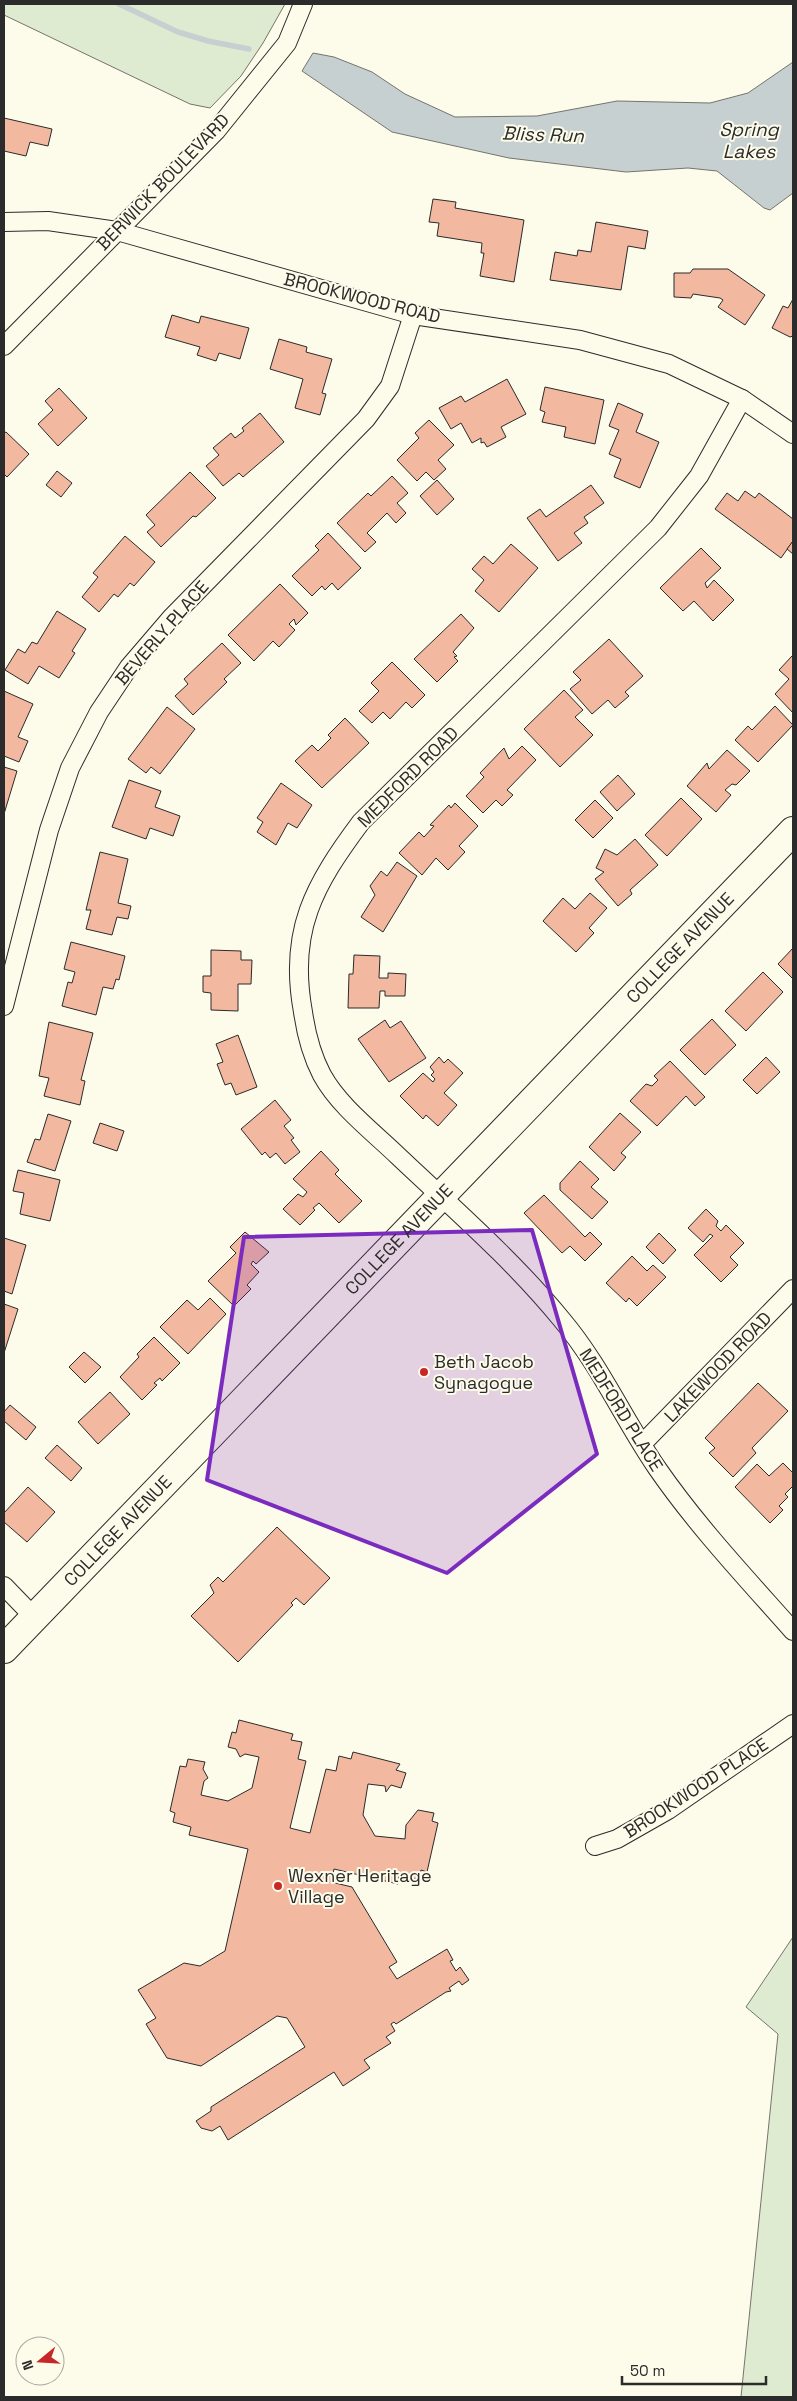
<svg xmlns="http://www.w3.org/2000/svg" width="797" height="2401" font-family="'Space Grotesk',sans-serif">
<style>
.green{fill:#deebd1;stroke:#74746e}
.water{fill:#c7d0d0;stroke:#74746e}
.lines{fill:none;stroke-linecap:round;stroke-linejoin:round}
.stream{stroke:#c7d0d0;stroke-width:5.5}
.building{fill:#f2b8a0;stroke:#2b2b2b}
.minor-casing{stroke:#2b2b2b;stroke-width:20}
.primary-casing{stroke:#2b2b2b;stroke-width:30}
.minor{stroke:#fdfbea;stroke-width:18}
.primary{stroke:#fdfbea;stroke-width:28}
.marked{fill:#7b2cbf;fill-opacity:0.2;stroke:#7b2cbf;stroke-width:4;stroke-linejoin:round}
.poi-dot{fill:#c62828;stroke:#fdfbea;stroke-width:2}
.labels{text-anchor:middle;stroke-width:4;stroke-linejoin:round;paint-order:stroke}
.street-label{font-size:18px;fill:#2b2b2b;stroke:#fdfbea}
.poi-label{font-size:18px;fill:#2b2b2b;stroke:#fdfbea;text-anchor:start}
.water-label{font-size:19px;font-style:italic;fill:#2b2b2b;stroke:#fdfbea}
</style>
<rect width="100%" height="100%" fill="#fdfbea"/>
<g class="green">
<path d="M4,4h281l-22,39 -22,33 -31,32 -20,-4 -186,-89z"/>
<path d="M793,1937v460h-52l37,-363 -32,-27z"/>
</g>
<path class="water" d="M313,53l21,4 38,15 33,22 50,23 82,-1 80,-15 93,2 38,-10 45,-31v131l-23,17 -6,-2 -47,-37 -29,-3 -62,4 -117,-14 -117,-26 -90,-61z"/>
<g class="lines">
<path class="stream" d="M119,4l59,28 30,9 41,8"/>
</g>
<g class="building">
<path d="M4,118l48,11 -4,17 -18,-4 -4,14 -22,-5z"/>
<path d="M433,199l23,3 -1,6 69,12 -10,62 -34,-6 4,-23h-3l1,-10 -45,-7 2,-13 -10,-1z"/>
<path d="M596,222l52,9 -3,18 -17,-3 -7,44 -71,-10 5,-28 22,4 1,-6 13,2z"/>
<path d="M693,269h35l37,26 -20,30 -27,-18 5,-7 -3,-2 -27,-4 -2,4 -17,-1v-24h16z"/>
<path d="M793,299v37l-3,1 -18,-9 11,-22 5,2z"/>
<path d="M172,315l27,8 2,-7 48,12 -9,31 -21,-6 -3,8 -19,-6 3,-8 -35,-10z"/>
<path d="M279,339l28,8 -1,5 26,7 -10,34 4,1 -6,21 -25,-7 8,-29 -33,-10z"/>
<path d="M507,379l19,35 -25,13 5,10 -19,10 -3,-5 -3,1v-5l-9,5 -11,-20 -10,6 -12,-21 22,-12 4,6z"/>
<path d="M545,387l59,13 -9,44 -31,-7 2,-10 -24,-5 3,-10 -5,-2z"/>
<path d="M59,388l28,30 -29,28 -20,-22 15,-14 -8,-9z"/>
<path d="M618,403l25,11 -7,18 23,10 -19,46 -26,-11 7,-18 -12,-5 10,-24 -10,-4z"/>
<path d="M260,413l24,29 -41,35 -4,-4 -16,13 -17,-20 13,-11 -6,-7 18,-15 4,5 9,-7 -2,-3z"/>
<path d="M429,420l25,25 -16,15 8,9 -12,11 -8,-8 -9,9 -20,-21 22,-22 -4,-5z"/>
<path d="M6,432l23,22 -22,23 -3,-3v-41z"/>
<path d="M57,471l15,12 -11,14 -15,-12z"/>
<path d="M190,472l26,26 -20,19 -3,-1 -32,31 -14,-15 8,-7 -9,-10z"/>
<path d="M392,476l16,17 -11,10 9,10 -10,10 -9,-10 -20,20 9,9 -11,10 -28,-29 31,-30 3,3z"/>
<path d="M437,480l17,19 -17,16 -17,-19z"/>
<path d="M591,485l13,18 -20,14 4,6 -14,10 8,10 -24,18 -31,-43 13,-9 6,8z"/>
<path d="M745,491l10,7 4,-5 34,26v22l-12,17 -66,-49 12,-16 11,8z"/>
<path d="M328,533l33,35 -23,22 -6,-7 -7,7 -3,-4 -10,10 -20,-20 27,-26 -4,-4z"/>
<path d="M125,536l30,26 -21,24 -4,-3 -12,14 -4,-3 -15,18 -17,-15 16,-20 -5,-4z"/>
<path d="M793,541v13l-6,-5z"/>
<path d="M511,544l27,24 -39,44 -24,-21 9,-11 -12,-11 12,-13 9,8z"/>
<path d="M701,548l20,20 -16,15 2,5 7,-8 20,20 -21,21 -19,-20 -11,10 -23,-23z"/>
<path d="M280,584l28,29 -12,12 -2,-6 -5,5 6,6 -16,17 -6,-6 -19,20 -26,-26z"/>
<path d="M57,611l29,18 -14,22 3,2 -16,25 -20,-12 -11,18 -23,-14 13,-21 7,4 7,-11 5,2z"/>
<path d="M461,614l13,14 -21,24 4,4 -3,1 4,4 -21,21 -23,-23z"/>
<path d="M609,639l34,37 -18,16 4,4 -14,12 -7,-8 -16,14 -22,-25 11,-9 -8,-8z"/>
<path d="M222,643l19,20 -17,16 3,3 -34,33 -18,-19 13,-12 -4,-5z"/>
<path d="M792,656l1,1v56l-18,-19 14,-15 -10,-9z"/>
<path d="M392,662l33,33 -13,13 -6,-6 -16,17 -7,-7 -11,11 -13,-12 20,-20 -8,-8z"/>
<path d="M564,690l19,20 -8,7 18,18 -33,32 -36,-38z"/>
<path d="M4,691l29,13 -15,33 10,4 -9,21 -15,-6z"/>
<path d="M775,706l18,19 -35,37 -23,-22 13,-14 4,4z"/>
<path d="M167,707l28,22 -35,45 -9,-7 -5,6 -18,-14z"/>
<path d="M345,718l24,25 -47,45 -27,-27 17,-16 6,6 13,-13 -3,-3z"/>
<path d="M522,746l14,14 -29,30 6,5 -11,11 -6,-6 -13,13 -17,-17 18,-19 -4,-4 24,-25 5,11z"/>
<path d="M727,750l23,21 -14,14 -4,-1 -7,6 6,5 -15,17 -29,-26 20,-23 2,6z"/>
<path d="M4,767l13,4 -13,43z"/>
<path d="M618,775l17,19 -18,17 -17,-19z"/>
<path d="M129,780l32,11 -6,16 25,9 -7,20 -23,-8 -4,11 -34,-12z"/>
<path d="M281,783l31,22 -15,23 -9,-5 -12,22 -19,-13 6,-10 -6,-4z"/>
<path d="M681,798l21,21 -35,37 -22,-21z"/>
<path d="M595,800l18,18 -20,20 -18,-18z"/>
<path d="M455,803l23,23 -19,20 6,6 -17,18 -12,-12 -14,17 -23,-22 20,-21 5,5 10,-11 -4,-1 19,-20 2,3z"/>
<path d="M635,839l23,26 -28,25 2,4 -14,12 -23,-27 9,-7 -8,-4 9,-19 12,6z"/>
<path d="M100,852l28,7 -10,44 13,3 -3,13 -11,-2 -5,18 -26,-6 5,-19h-5z"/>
<path d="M397,862l20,14 -34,56 -22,-15 14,-22 -5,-9 11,-15 6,5z"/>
<path d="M590,893l17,15 -18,20 5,5 -18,19 -33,-31 20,-23 12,11z"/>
<path d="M71,942l54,14 -6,24 -3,-1 -3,10 -10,-2 -7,28 -34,-9 6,-24 4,1 3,-11 -11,-3z"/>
<path d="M793,948v31l-15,-15z"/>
<path d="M211,950l30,1v9h11l-1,24h-13v27l-27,-1v-17l-8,-1v-16h8z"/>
<path d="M354,955l26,1 -1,22h9v-5l18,1 -1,22h-20v-5h-5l-1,17h-31l1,-34h4z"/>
<path d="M763,972l20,20 -37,39 -21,-20z"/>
<path d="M712,1019l24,26 -31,30 -25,-25z"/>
<path d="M385,1020l5,8 11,-7 25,37 -37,24 -31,-43z"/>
<path d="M49,1022l44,11 -12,47 4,1 -5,24 -36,-9 5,-18 -10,-2z"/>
<path d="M238,1035l19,52 -21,8 -5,-12 -6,2 -8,-21 6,-2 -7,-18z"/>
<path d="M439,1057l5,6 4,-4 15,14 -19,20 13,12 -19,21 -12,-11 -3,4 -23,-23 23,-23 10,9 2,-3 -4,-4 3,-3 -4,-5z"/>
<path d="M766,1057l14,15 -23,22 -14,-14z"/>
<path d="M670,1061l35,36 -10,9 -9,-10 -29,30 -27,-25 16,-17 6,2 6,-6 -4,-4z"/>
<path d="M275,1100l16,20 -7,6 10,12 -3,2 9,12 -15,12 -9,-11 -6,5 -5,-6 -3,3 -21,-26z"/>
<path d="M620,1113l21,19 -20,21 5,4 -12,14 -25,-24z"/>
<path d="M48,1114l23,7 -16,50 -28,-9 8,-23 5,1z"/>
<path d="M100,1123l24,8 -7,20 -24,-8z"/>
<path d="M321,1151l18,19 -4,4 27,27 -23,22 -20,-20 -6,5 2,2 -15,15 -17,-16 15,-15 5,3 4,-5 -14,-13z"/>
<path d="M580,1161l19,18 -8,8 17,15 -16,17 -32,-29v-7z"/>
<path d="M18,1170l42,10 -10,41 -30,-7 4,-21 -11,-2z"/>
<path d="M544,1195l41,42 5,-5 12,12 -17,17 -15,-15 -8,7 -38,-40z"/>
<path d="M706,1209l12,12 -2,5 5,5 5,-6 18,18 -14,14 8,8 -17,17 -27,-27 19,-19 -3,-2 -7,8 -15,-14z"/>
<path d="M245,1232l24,20 -13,12 -3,-3 -2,3 8,8 -12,13 4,4 -17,17 -26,-25 28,-28 -6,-6z"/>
<path d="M659,1233l17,17 -13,14 -17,-17z"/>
<path d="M4,1238l22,7 -14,49 -8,-3z"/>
<path d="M632,1256l15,15 6,-6 13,12 -29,29 -8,-8 -3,4 -20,-19z"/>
<path d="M210,1298l16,16 -38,40 -28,-27 27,-27 11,10z"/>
<path d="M4,1304l14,5 -14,44z"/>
<path d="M154,1337l26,26 -18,18 -2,-3 -6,5 3,2 -15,15 -22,-23 19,-20 -2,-3z"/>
<path d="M84,1352l17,15 -16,16 -16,-16z"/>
<path d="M758,1383l30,28 -36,37 4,5 -23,24 -24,-24 6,-5 -10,-10z"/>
<path d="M110,1392l20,22 -32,30 -20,-22z"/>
<path d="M10,1405l26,22 -10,13 -22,-19v-9z"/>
<path d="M57,1445l25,23 -11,13 -26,-23z"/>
<path d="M783,1463l10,10v13l-8,8 3,3 -9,9 4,4 -13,13 -35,-36 22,-23 12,12z"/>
<path d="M28,1487l27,25 -28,30 -23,-20v-9z"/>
<path d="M277,1527l53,51 -26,27 -8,-7 -5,5 2,2 -55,57 -47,-46 23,-23 -4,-8 8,-8 5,5z"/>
<path d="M239,1720l54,14 -2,6 11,2 -4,17 8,2 -16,67 20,5 16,-64 10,2 3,-15 12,3 2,-7 47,12 -4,6 10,3 -5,15 -10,-3 -5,7 -1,-6 -17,-2 -5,31 12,21 30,3 1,-14 12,-15 16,3 -2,8 6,2 -11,49 -6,-2 -2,10 -20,-5 -1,9 -64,-15 -3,13 21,5 45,75 -8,5 8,12 50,-30 6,11 -3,1 6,10 4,-4 9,13 -7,5 -3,-4 -10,7 2,3 -5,1 -50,32 -2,-2 -3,2 4,7 -9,6 5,6 -27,17 6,8 -27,18 -9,-14 -106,68 -8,-14 -8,5 -11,-3 -5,-7 15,-10v-4l94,-60 -18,-29 -10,-2 -76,50 -34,-8 -21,-34 10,-6 -18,-28 46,-27 16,3 25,-15 23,-102 -59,-14 2,-8 -18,-5 2,-9 -5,-2 10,-45 6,1 2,-8 17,3 -2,7 5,9 -4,3 -3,14 27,6 24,-13 7,-31 -14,-3 -5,3 -4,-8 -8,-2 4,-15 4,1z"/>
</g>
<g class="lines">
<g class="minor-casing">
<g id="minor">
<path d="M4,222l44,-1 69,10 296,84 167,25 89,24 73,35 51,35"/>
<path d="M4,346l212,-215 71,-88 16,-39"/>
<path d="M742,399l-43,77 -41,52 -297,294c-47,63 -73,109 -58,190 3,21 9,44 19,63 17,31 50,56 76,81 56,53 115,104 164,164 38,45 62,100 95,148 40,58 90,111 136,163"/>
<path d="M4,1006l45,-176 21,-62 29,-56 30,-45 42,-49 195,-199 24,-33 23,-71"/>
<path d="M642,1444l151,-155"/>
<path d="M4,1586l29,30"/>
<path d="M595,1846l22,-7 51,-29 125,-86"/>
</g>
</g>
<g class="primary-casing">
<g id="primary">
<path id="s1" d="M4,1649l789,-818"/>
</g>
</g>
<use href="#minor" class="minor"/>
<use href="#primary" class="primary"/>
</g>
<path class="marked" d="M532,1230l65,224 -150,119 -240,-93 37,-243z"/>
<g class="poi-dot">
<circle cx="424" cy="1372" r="5"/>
<circle cx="278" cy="1886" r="5"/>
</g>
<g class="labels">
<g class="street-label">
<text transform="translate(163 182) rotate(-46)" y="6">BERWICK BOULEVARD</text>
<text transform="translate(362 298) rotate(14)" y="6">BROOKWOOD ROAD</text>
<text transform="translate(162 633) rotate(-49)" y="6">BEVERLY PLACE</text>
<text transform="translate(408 777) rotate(-45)" y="6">MEDFORD ROAD</text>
<text dy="6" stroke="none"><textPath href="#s1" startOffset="974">COLLEGE AVENUE</textPath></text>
<text dy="6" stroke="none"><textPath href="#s1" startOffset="569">COLLEGE AVENUE</textPath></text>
<text transform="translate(718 1367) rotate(-46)" y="6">LAKEWOOD ROAD</text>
<text transform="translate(621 1410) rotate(58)" y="6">MEDFORD PLACE</text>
<text dy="6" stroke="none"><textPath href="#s1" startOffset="164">COLLEGE AVENUE</textPath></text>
<text transform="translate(696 1788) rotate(-33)" y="6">BROOKWOOD PLACE</text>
</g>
<g class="poi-label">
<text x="434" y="1368">Beth Jacob<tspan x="434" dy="21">Synagogue</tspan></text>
<text x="288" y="1882">Wexner Heritage<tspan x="288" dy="21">Village</tspan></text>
</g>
<g class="water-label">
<text x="749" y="136">Spring<tspan x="749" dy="22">Lakes</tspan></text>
<text transform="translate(543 134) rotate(2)" y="7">Bliss Run</text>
</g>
</g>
<rect width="797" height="2401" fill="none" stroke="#2b2b2b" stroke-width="10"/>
<g transform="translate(40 2361) rotate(252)"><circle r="24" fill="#fdfbea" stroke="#a9a89e"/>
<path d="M0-4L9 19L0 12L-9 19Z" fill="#c62828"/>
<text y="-8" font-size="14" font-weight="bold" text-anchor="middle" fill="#2b2b2b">N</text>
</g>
<path d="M622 2376v8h144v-8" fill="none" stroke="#2b2b2b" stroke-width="2.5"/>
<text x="630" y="2376" font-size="15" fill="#2b2b2b" stroke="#fdfbea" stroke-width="4" paint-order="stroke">50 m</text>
</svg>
